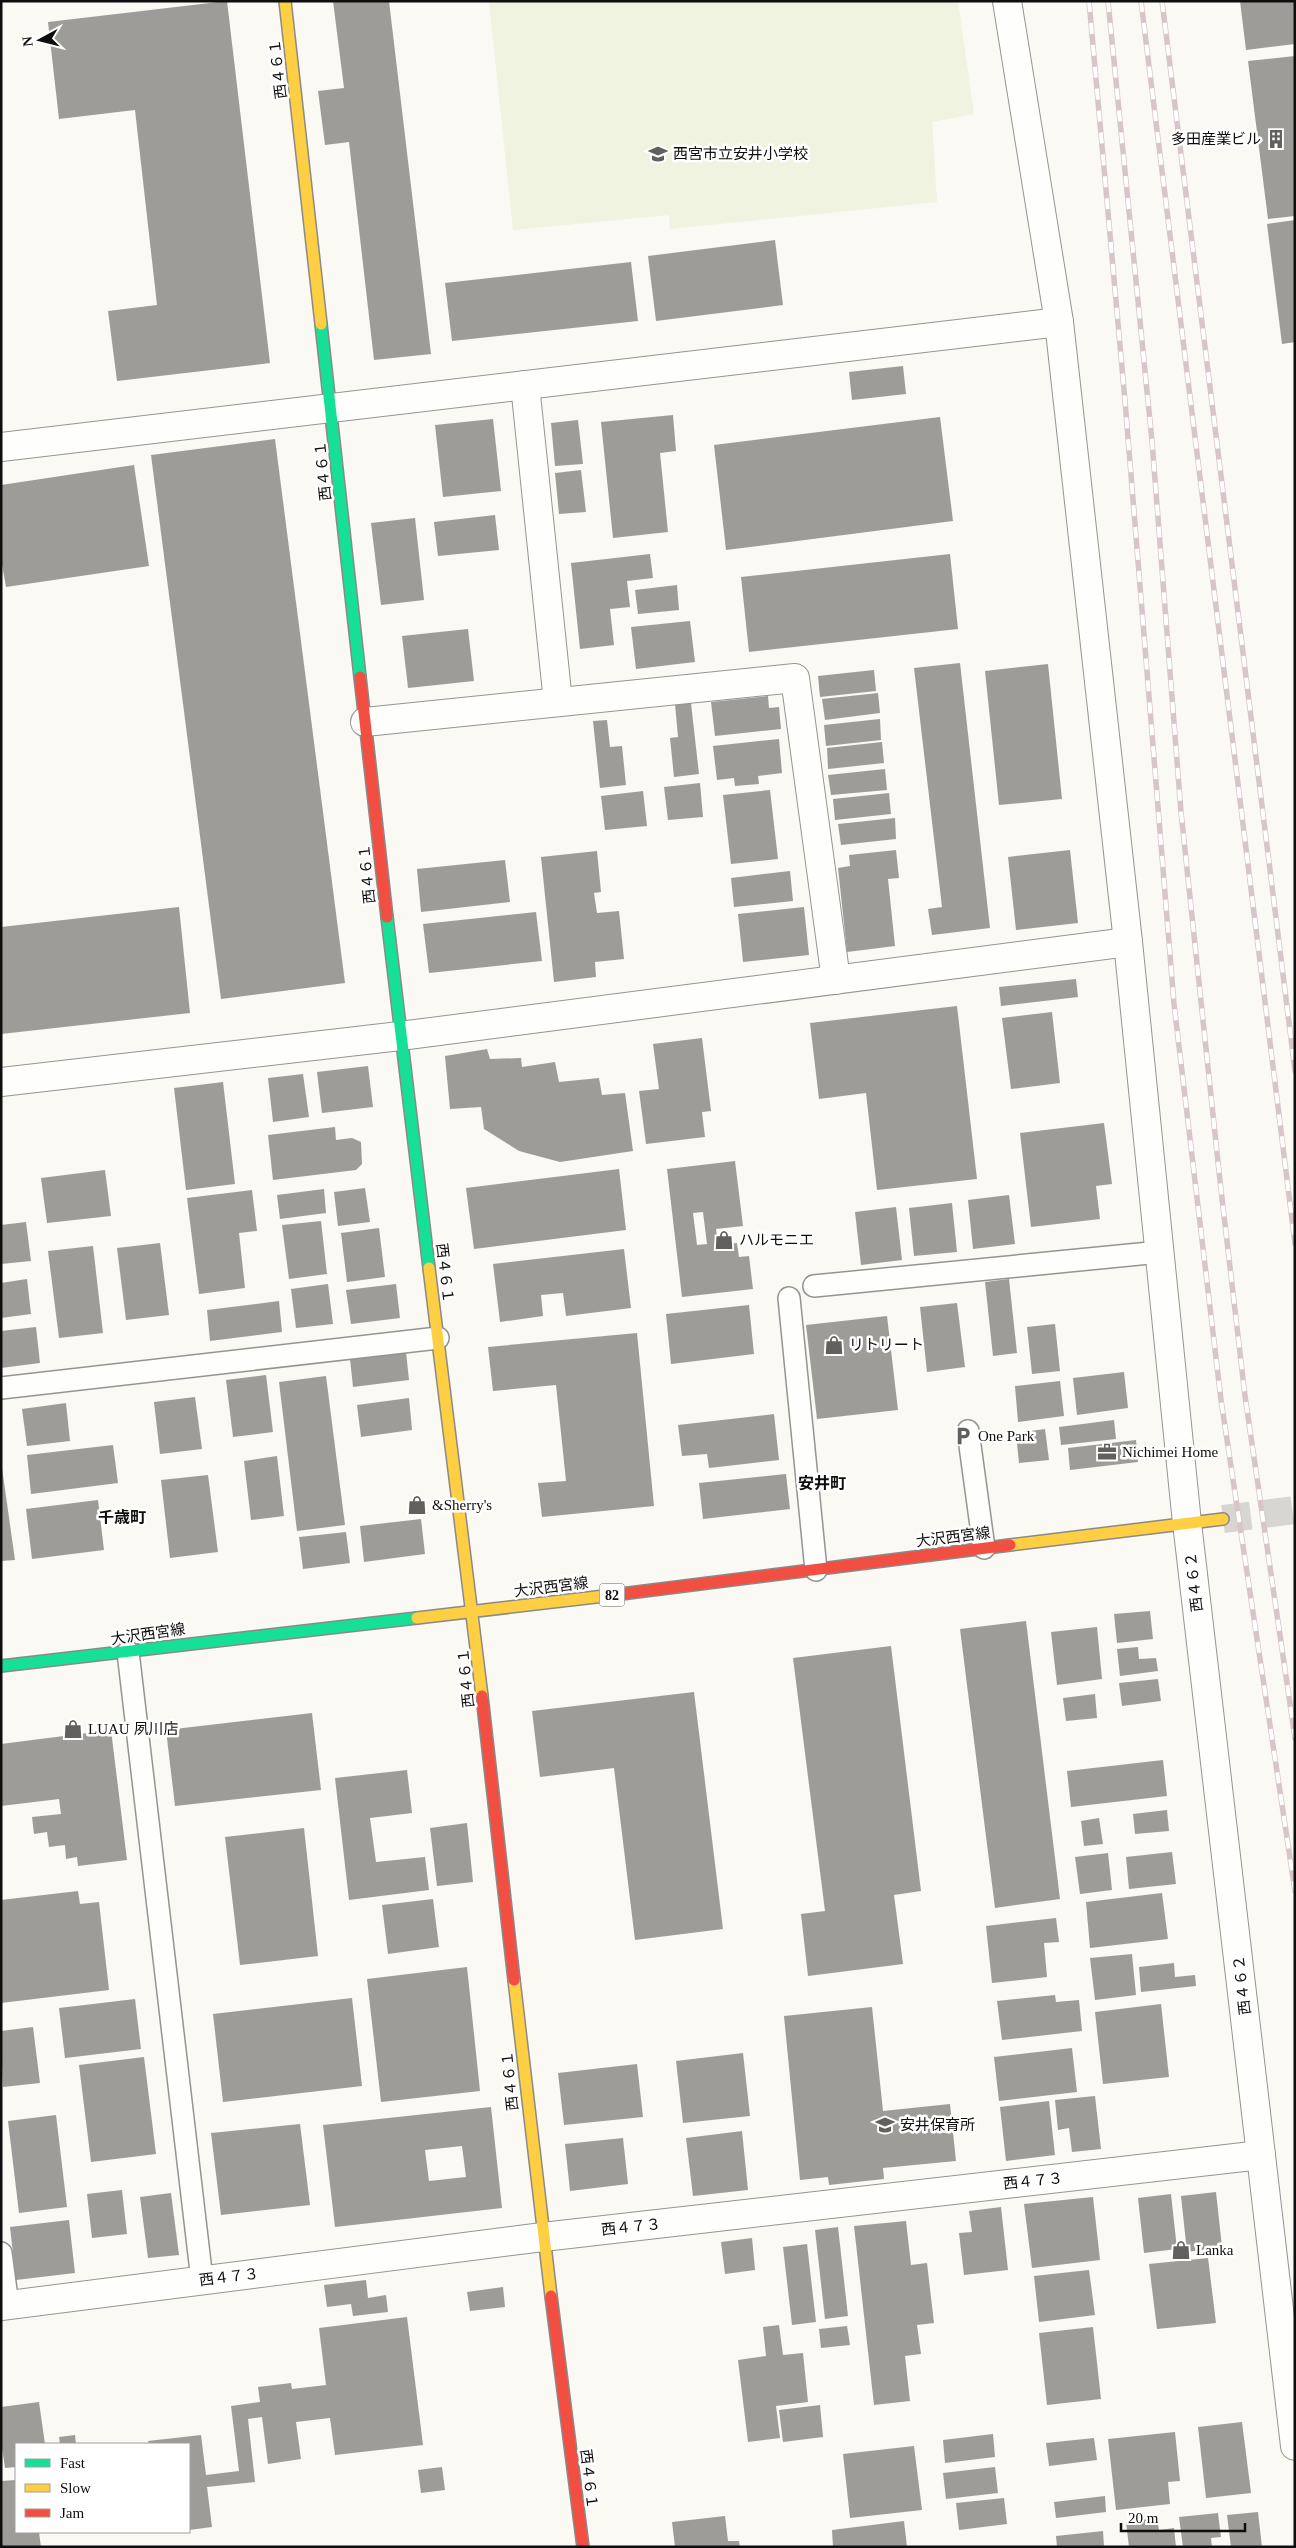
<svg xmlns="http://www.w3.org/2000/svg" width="1296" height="2548" font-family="'Times New Roman','Noto Sans JP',serif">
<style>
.pitch{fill:#eff3df}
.building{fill:#9e9c99;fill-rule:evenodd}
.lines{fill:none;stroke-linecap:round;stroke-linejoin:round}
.primary-tunnel{stroke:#d7d6d2;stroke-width:28;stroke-dasharray:28 14;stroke-linecap:butt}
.lane-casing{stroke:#949492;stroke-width:24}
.street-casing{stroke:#949492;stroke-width:30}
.fast-casing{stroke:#8b8a88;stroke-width:14}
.slow-casing{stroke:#8b8a88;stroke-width:14}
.jam-casing{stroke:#8b8a88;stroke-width:14}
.lane{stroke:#fefefd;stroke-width:21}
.street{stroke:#fefefd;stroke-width:28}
.fast{stroke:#16e098;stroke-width:11}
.slow{stroke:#ffcf43;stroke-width:11}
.jam{stroke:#f24e42;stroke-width:11}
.rail-casing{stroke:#d6c6c8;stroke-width:5.5}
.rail{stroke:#fff;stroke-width:4;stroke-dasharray:11;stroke-linecap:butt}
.labels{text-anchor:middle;stroke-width:5;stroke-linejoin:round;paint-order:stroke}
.shield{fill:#fff;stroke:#565656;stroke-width:1}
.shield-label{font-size:14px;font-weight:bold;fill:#0e0e0e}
.street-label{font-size:15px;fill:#0e0e0e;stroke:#fff}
.poi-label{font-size:15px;fill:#0e0e0e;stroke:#fff;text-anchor:start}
.neighbourhood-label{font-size:16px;font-weight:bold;fill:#0e0e0e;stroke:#fff}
</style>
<rect width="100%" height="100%" fill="#faf9f4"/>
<path class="pitch" d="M489,1h469l16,113 -42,8 5,80 -267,27 -1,-14 -156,15z"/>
<g class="building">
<path d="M227,1l43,362 -153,18 -9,-70 49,-6 -22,-195 -76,9 -11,-97z"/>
<path d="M333,1h56l42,353 -57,6 -25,-218 -24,3 -7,-54 26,-3z"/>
<path d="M1240,1h55v43l-49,6z"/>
<path d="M1295,56v160l-27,3 -20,-158z"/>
<path d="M1295,220v122l-13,2 -15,-120z"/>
<path d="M775,240l8,65 -127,16 -8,-65z"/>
<path d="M631,262l7,59 -186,20 -7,-58z"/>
<path d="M903,366l3,28 -54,6 -3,-28z"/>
<path d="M673,415l3,36 -16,2 8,79 -55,6 -12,-116z"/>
<path d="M940,417l13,104 -227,29 -12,-105z"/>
<path d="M493,419l8,72 -58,6 -8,-72z"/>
<path d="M578,420l5,44 -28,2 -4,-43z"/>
<path d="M275,439l70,544 -124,16 -70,-544z"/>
<path d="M134,465l15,101 -143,21 -5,-28v-74z"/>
<path d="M581,470l5,42 -27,2 -4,-41z"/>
<path d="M495,515l4,35 -61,6 -4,-34z"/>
<path d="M415,518l9,82 -43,5 -10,-82z"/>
<path d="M650,554l3,24 -26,3 3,26 -20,2 4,36 -34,4 -9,-86z"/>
<path d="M950,554l8,75 -209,23 -8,-75z"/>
<path d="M677,585l2,25 -41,4 -3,-24z"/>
<path d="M690,621l5,41 -59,7 -5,-42z"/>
<path d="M468,629l6,52 -66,7 -6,-52z"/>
<path d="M960,663l30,265 -58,7 -4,-26 14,-2 -28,-239z"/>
<path d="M1048,664l14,135 -63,6 -14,-134z"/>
<path d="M874,670l2,21 -56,6 -2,-21z"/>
<path d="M878,693l2,20 -55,7 -3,-21z"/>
<path d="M768,696l1,12 10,-1 2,22 -66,7 -4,-34z"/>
<path d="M691,703l8,71 -25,3 -4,-39 8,-1 -3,-33z"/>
<path d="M880,719l1,21 -55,6 -2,-21z"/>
<path d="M607,720l3,27 12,-1 4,39 -26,3 -7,-67z"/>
<path d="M779,739l3,34 -24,3 1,8 -24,2 -1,-8 -17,2 -4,-34z"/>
<path d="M882,742l2,21 -56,6 -1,-21z"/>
<path d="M885,769l2,21 -56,5 -3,-20z"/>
<path d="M700,783l3,34 -35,3 -4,-33z"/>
<path d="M770,790l8,69 -47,5 -8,-69z"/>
<path d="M643,791l4,35 -42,4 -4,-34z"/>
<path d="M889,793l2,21 -56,6 -2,-21z"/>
<path d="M895,818l1,21 -55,6 -3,-21z"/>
<path d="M896,850l3,28 -11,1 7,67 -48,6 -9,-84 12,-2 -1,-11z"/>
<path d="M1070,850l8,73 -62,7 -8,-73z"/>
<path d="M597,851l4,41 -7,1 3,20 22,-2 5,48 -29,3 1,15 -42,5 -13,-125z"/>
<path d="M505,860l5,42 -89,10 -4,-43z"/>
<path d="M790,871l3,30 -59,6 -3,-29z"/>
<path d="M179,907l11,106 -189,21v-107z"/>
<path d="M804,907l5,48 -66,7 -5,-48z"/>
<path d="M536,912l6,49 -113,12 -6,-49z"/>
<path d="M1076,979l2,18 -77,9 -2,-19z"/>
<path d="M957,1006l20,173 -100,11 -11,-97 -47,6 -9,-76z"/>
<path d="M1052,1012l8,71 -49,6 -9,-71z"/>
<path d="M702,1038l9,73 -9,1 3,25 -59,7 -7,-53 20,-2 -6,-45z"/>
<path d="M487,1049l3,10 31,-1 1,9 33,-5 4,20 40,-4 3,17 23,-2 8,58 -73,11 -41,-11 -35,-22 -3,-22 -31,2 -5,-53z"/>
<path d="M368,1066l5,41 -51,6 -5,-41z"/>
<path d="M303,1074l6,43 -36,5 -5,-44z"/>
<path d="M223,1082l12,102 -49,6 -12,-102z"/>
<path d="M1104,1123l8,61 -16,2 4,33 -69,8 -11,-94z"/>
<path d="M335,1127l1,13 16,-2 9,4 1,22 -6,6 -83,10 -5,-45z"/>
<path d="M735,1161l8,65 -27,3 2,16 19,-2 2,14 10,-1 4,33 -71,8 -15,-128zM703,1212l4,32 -10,1 -4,-32z"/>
<path d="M619,1169l7,61 -152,19 -8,-61z"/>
<path d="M105,1170l6,46 -64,7 -6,-45z"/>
<path d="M365,1188l5,34 -32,4 -4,-34z"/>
<path d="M324,1189l2,24 -46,6 -3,-24z"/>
<path d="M252,1190l5,41 -18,2 6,55 -46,6 -12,-96z"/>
<path d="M1009,1195l6,49 -42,5 -5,-49z"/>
<path d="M952,1203l5,49 -43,4 -5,-48z"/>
<path d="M896,1207l6,53 -41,5 -6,-53z"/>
<path d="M321,1221l6,53 -38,5 -7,-54z"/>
<path d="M26,1222l5,39 -30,3v-39z"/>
<path d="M379,1228l6,49 -38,5 -6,-49z"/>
<path d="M160,1243l9,72 -43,5 -9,-72z"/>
<path d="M93,1246l10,87 -44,5 -11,-87z"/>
<path d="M624,1249l7,59 -65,8 -3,-23 -22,2 2,21 -43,6 -7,-58z"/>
<path d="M27,1279l4,35 -30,4v-35z"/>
<path d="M1009,1279l8,74 -24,3 -8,-74z"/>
<path d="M328,1284l5,40 -37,4 -5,-39z"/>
<path d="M396,1284l4,34 -49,6 -5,-34z"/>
<path d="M279,1301l3,31 -72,9 -3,-31z"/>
<path d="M957,1303l8,64 -38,5 -7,-65z"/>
<path d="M749,1305l5,49 -83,10 -5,-50z"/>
<path d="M887,1316l11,94 -81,9 -11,-94z"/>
<path d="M1055,1324l5,47 -28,3 -5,-47z"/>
<path d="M36,1327l4,36 -39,5v-37z"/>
<path d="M637,1333l17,173 -112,11 -4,-34 28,-2 -10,-96 -63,6 -5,-44z"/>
<path d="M406,1352l3,28 -56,7 -3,-28z"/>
<path d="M1124,1372l4,36 -51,7 -4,-37z"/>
<path d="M266,1375l7,57 -40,5 -7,-57z"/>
<path d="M326,1376l19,149 -48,6 -18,-149z"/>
<path d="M1060,1381l4,35 -46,6 -3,-36z"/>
<path d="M195,1397l7,52 -42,5 -6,-52z"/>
<path d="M409,1398l3,32 -51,7 -4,-32z"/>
<path d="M66,1403l4,38 -43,5 -5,-37z"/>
<path d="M774,1414l5,46 -70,8 -2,-14 -25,2 -4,-31z"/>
<path d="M1114,1420l2,19 -55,6 -2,-18z"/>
<path d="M1045,1429l4,31 -30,3 -3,-30z"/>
<path d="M1136,1440l2,22 -68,8 -2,-22z"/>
<path d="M113,1445l5,38 -87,11 -4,-39z"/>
<path d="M277,1456l7,60 -33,4 -7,-59z"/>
<path d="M1,1461l14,99 -14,1z"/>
<path d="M786,1474l4,35 -87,10 -4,-36z"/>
<path d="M208,1475l10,77 -48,6 -9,-78z"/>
<path d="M98,1500l6,50 -72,9 -6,-50z"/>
<path d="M421,1519l4,35 -61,8 -4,-36z"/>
<path d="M346,1532l4,31 -47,6 -4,-32z"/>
<path d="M1150,1611l3,28 -36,4 -3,-29z"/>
<path d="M1026,1621l34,278 -65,9 -35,-279z"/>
<path d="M1097,1627l5,52 -45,6 -6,-53z"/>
<path d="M891,1646l30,245 -27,4 9,69 -95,12 -7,-62 24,-3 -32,-253z"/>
<path d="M1138,1647l1,12 17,-1 2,13 -38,5 -3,-27z"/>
<path d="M1158,1679l3,22 -39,5 -3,-23z"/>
<path d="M694,1692l29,237 -88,11 -21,-172 -74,9 -8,-66z"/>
<path d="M1095,1694l2,24 -31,3 -3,-23z"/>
<path d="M312,1713l9,77 -146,16 -9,-76z"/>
<path d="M111,1730l16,130 -49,6 -1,-9 -11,2 -1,-14 -16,2 -2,-15 -13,2 -2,-17 29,-3 -2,-15 -58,7v-62z"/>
<path d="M1163,1760l4,36 -96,11 -4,-36z"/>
<path d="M407,1770l5,43 -42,5 6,44 49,-5 4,33 -80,10 -14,-122z"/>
<path d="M1167,1810l2,21 -34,3 -2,-20z"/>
<path d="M1099,1818l4,26 -19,2 -3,-25z"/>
<path d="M467,1823l6,59 -36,4 -7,-58z"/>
<path d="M304,1828l14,128 -78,9 -15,-128z"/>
<path d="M1172,1852l4,32 -47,5 -3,-32z"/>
<path d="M1108,1853l4,37 -32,4 -5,-37z"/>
<path d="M78,1891l2,13 19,-2 10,88 -108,13v-103z"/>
<path d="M1162,1893l6,46 -78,9 -4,-46z"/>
<path d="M433,1899l6,48 -51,7 -6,-49z"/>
<path d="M1056,1918l3,24 -15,1 3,34 -55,6 -6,-57z"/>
<path d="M1132,1954l4,41 -41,5 -5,-42z"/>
<path d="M1174,1963l1,14 20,-2 1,11 -55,6 -2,-25z"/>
<path d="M467,1967l13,124 -99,11 -14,-123z"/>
<path d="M1055,1995l1,7 23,-2 3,31 -80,9 -5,-39z"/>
<path d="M352,1998l10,88 -139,16 -10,-88z"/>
<path d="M135,1999l6,50 -76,9 -6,-50z"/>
<path d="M1161,2004l8,73 -66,7 -8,-72z"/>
<path d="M872,2007l11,104 67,-7 6,57 -73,7 1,11 -55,6 -1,-8 -28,3 -16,-164z"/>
<path d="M33,2027l7,56 -37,4 -2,-56z"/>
<path d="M1072,2048l5,44 -78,9 -5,-44z"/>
<path d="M743,2053l7,63 -67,7 -7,-62z"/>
<path d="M144,2057l12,97 -65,8 -12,-97z"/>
<path d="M637,2064l6,53 -79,8 -6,-52z"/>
<path d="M1095,2096l6,53 -29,3 -3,-24 -11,2 -3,-30z"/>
<path d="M1049,2101l6,54 -49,6 -6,-54z"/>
<path d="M491,2107l11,101 -167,19 -12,-102zM462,2146l4,31 -37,4 -4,-31z"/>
<path d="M56,2115l11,92 -48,6 -11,-92z"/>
<path d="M300,2124l10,81 -89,10 -10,-82z"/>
<path d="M742,2131l6,59 -55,6 -7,-58z"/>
<path d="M623,2138l5,46 -58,7 -5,-47z"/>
<path d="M122,2190l5,44 -35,4 -5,-44z"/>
<path d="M1216,2192l6,55 -35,5 -6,-56z"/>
<path d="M171,2193l8,62 -31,3 -8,-61z"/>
<path d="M1171,2194l6,55 -33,4 -6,-55z"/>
<path d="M1093,2197l7,63 -68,8 -8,-64z"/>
<path d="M1001,2207l7,63 -44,5 -5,-42 13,-1 -3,-21z"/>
<path d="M69,2220l6,53 -59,7 -6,-53z"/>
<path d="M906,2221l5,44 16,-2 7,60 -17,2 4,29 -16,2 5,45 -36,4 -20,-179z"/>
<path d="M838,2227l10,89 -23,3 -10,-89z"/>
<path d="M752,2238l3,32 -30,4 -4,-32z"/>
<path d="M807,2244l9,78 -24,3 -9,-78z"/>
<path d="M1208,2258l8,65 -59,6 -8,-65z"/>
<path d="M1089,2270l6,45 -56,7 -5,-46z"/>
<path d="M366,2280l2,18 18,-3 2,17 -35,4 -2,-12 -24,3 -3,-22z"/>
<path d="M503,2287l2,20 -35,4 -3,-19z"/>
<path d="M407,2317l16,128 -88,10 -5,-37 -34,4 5,37 -33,5 -6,-47 -14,2 7,63 -48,5 5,40 -23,3v-86h-40l-1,-3 53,-6 5,40 33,-4 -8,-65 29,-4 -2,-15 33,-4 1,6 34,-4 -7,-57z"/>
<path d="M779,2325l4,30 20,-2 5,49 -32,4 4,32 -32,4 -10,-82 28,-4 -3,-29z"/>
<path d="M847,2326l3,19 -29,3 -2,-19z"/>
<path d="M1093,2327l8,72 -54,6 -8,-72z"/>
<path d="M39,2402l6,42h-29v23l-11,1 -4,-28v-33z"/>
<path d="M820,2405l3,32 -40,5 -4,-32z"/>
<path d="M1242,2422l9,71 -45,5 -8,-71z"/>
<path d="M1175,2432l5,49 -12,1 2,22 -54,6 -8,-71z"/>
<path d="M993,2434l2,23 -50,6 -2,-23z"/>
<path d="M75,2435l1,9h-16l-1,-7z"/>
<path d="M1094,2438l3,22 -48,6 -3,-23z"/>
<path d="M914,2446l8,64 -72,8 -7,-64z"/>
<path d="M442,2467l3,23 -24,3 -3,-23z"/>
<path d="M995,2467l3,26 -52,6 -3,-26z"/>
<path d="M16,2480v52h23l2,15h-40v-66z"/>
<path d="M1105,2496l1,16 -50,6 -2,-16z"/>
<path d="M1004,2498l3,26 -48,6 -3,-27z"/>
<path d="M1258,2512l4,35h-31l-4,-32z"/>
<path d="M1218,2513l3,24 -10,1 1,9h-29l-4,-30z"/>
<path d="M725,2516l3,25h11l1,6h-65l-3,-25z"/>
<path d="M1157,2518l2,12 15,-2 2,19h-47l-3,-25z"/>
<path d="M904,2521l3,26h-74l-1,-17z"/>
<path d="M1103,2531l1,16h-47l-1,-11z"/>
</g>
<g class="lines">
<path class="primary-tunnel" d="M1223,1519l72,-9"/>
<g class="lane-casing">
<g id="lane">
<path d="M814,1286l346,-34"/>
<path d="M789,1298l27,272"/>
<path d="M1,1388l437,-50"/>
<path d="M968,1431l16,117"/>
<path d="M128,1652l74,628"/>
<path d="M1,2253l7,52"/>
</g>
</g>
<g class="street-casing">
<g id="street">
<path d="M1007,1l52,321 69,620 59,581 108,923"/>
<path d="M525,385l33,317"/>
<path d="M1,447l1058,-125"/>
<path d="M365,722l430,-44 41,302"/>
<path d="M1,1082l399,-46 728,-94"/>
<path d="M1,2306l542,-69 718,-82"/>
</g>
</g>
<g class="fast-casing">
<g id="fast">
<path d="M321,324l39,353"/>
<path d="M387,917l42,351"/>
<path d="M1,1666l416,-48"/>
</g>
</g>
<g class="slow-casing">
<g id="slow">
<path d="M285,1l36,323"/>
<path d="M429,1268l53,428"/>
<path d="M1010,1545l213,-26"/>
<path d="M417,1618l196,-23"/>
<path d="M514,1980l37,316"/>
</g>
</g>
<g class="jam-casing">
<g id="jam">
<path d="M360,677l27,240"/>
<path d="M613,1595l397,-50"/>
<path d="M482,1696l32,284"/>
<path d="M551,2296l32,251"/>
</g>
</g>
<use href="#lane" class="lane"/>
<use href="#street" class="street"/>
<use href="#fast" class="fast"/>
<use href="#slow" class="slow"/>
<use href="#jam" class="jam"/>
<g class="rail-casing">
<g id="rail">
<path d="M1089,1l36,400 49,603 47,396 74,491"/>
<path d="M1108,1l44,440 29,371 39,369 25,215 50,342"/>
<path d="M1141,1l154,1243"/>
<path d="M1162,1l133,1070"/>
</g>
</g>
<use href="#rail" class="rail"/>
</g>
<defs>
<g id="building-bare" transform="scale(1.5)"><path d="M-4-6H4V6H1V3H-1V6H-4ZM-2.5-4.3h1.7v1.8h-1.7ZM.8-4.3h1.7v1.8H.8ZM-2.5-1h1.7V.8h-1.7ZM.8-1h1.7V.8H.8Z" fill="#61605e" stroke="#fff" stroke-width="2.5" paint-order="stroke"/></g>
<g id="school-bare" transform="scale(1.5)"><path d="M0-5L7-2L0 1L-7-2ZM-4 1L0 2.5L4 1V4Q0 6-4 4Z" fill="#61605e" stroke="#fff" stroke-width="2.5" paint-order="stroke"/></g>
<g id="shop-bare" transform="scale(1.5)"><path d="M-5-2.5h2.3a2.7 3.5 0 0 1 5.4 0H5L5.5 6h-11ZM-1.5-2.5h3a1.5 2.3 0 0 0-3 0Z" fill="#61605e" stroke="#fff" stroke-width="2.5" paint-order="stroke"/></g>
<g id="parking-bare" transform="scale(1.5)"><path d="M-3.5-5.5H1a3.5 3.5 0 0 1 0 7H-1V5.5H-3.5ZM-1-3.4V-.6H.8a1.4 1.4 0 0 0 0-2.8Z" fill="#61605e" stroke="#fff" stroke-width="2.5" paint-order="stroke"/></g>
<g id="office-bare" transform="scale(1.5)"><path d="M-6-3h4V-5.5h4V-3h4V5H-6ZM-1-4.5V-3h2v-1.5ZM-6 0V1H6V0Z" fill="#61605e" stroke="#fff" stroke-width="2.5" paint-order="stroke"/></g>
</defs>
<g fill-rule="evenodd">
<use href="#building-bare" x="1276" y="139"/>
<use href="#school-bare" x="658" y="154"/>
<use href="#shop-bare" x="724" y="1240"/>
<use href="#shop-bare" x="834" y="1345"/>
<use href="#parking-bare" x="963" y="1436"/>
<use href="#office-bare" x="1107" y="1452"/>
<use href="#shop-bare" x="417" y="1505"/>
<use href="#shop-bare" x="73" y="1729"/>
<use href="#school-bare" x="885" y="2125"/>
<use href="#shop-bare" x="1181" y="2250"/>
</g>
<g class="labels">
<rect class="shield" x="599.5" y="1583.5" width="25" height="23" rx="4"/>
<g class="shield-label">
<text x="612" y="1600">82</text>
</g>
<g class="street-label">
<text transform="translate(278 69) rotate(-97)" y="5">西４６１</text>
<text transform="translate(323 471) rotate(-96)" y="5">西４６１</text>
<text transform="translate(367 874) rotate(-96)" y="5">西４６１</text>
<text transform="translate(445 1273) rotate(83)" y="5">西４６１</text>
<text transform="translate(953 1537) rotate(-7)" y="5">大沢西宮線</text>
<text transform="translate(1194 1582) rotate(-97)" y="5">西４６２</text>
<text transform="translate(551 1587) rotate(-7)" y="5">大沢西宮線</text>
<text transform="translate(148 1634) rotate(-8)" y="5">大沢西宮線</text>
<text transform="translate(466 1678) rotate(-96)" y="5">西４６１</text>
<text transform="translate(1242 1985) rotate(-97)" y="5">西４６２</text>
<text transform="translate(510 2081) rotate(-96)" y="5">西４６１</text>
<text transform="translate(1033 2181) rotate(-6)" y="5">西４７３</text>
<text transform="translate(631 2227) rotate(-6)" y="5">西４７３</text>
<text transform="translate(229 2277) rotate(-7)" y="5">西４７３</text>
<text transform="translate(589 2479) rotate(83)" y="5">西４６１</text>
</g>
<g class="poi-label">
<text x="1261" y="144" text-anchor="end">多田産業ビル</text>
<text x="673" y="159">西宮市立安井小学校</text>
<text x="739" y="1245">ハルモニエ</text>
<text x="849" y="1350">リトリート</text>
<text x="978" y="1441">One Park</text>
<text x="1122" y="1457">Nichimei Home</text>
<text x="432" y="1510">&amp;Sherry's</text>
<text x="88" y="1734">LUAU 夙川店</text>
<text x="900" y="2130">安井保育所</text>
<text x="1196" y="2255">Lanka</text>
</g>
<g class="neighbourhood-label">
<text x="822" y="1489">安井町</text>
<text x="122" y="1523">千歳町</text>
</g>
</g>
<rect width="1296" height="2548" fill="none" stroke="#0e0e0e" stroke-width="5"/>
<rect x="15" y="2443" width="175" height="90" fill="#ffffff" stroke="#9f9f9f"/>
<rect x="25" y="2459" width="25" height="8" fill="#16e098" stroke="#9f9f9f"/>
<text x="60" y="2468" font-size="15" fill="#0e0e0e">Fast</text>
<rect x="25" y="2484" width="25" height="8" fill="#ffcf43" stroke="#9f9f9f"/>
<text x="60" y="2493" font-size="15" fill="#0e0e0e">Slow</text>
<rect x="25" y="2509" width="25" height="8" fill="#f24e42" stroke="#9f9f9f"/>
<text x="60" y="2518" font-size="15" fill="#0e0e0e">Jam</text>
<g transform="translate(40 40) rotate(263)" stroke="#ffffff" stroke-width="4" paint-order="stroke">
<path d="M0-4L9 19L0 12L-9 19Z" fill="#0e0e0e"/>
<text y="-8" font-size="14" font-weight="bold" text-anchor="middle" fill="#0e0e0e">N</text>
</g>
<path d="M1121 2523v8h124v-8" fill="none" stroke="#0e0e0e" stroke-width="2.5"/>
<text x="1128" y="2523" font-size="15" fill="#0e0e0e" stroke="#ffffff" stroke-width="4" paint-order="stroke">20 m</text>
</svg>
